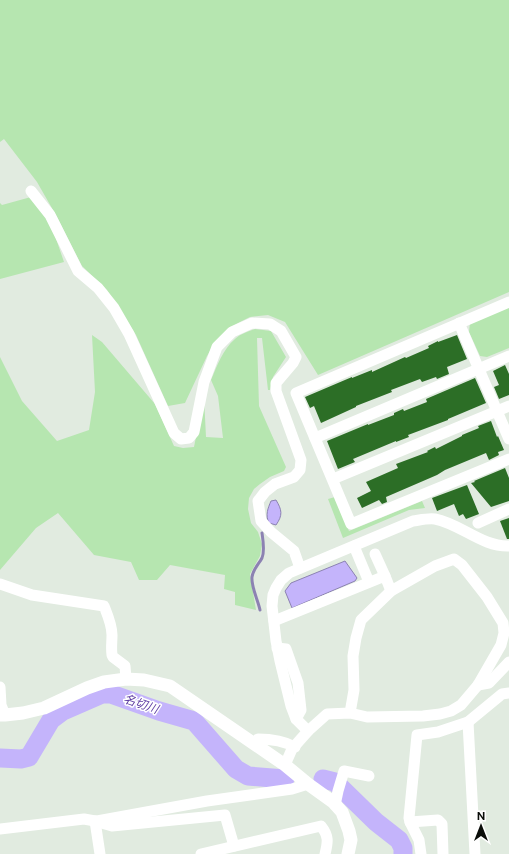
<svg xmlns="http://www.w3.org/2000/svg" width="509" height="854" font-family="'Public Sans','Noto Sans JP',sans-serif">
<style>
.green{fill:#b6e6b0}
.water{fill:#c4b4fb;stroke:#8c82b2}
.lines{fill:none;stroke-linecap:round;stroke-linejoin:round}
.stream{stroke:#8c82b2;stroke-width:3}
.river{stroke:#c4b4fb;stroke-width:19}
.building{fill:#2c6e26}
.minor{stroke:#fff;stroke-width:11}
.tertiary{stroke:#fff;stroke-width:13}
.labels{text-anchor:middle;stroke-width:3;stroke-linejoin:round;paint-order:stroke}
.water-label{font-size:12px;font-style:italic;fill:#5f3ea3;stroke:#fff}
</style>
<rect width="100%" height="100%" fill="#e1ebe0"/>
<g class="green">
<path d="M0,0h509v292l-191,83 -33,-53 -17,-7 -18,2 -20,10 -14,14 -9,15 -22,47 -17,3 -32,-71 -29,-45 -25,-24 -25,-49 -20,-35 -33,-43 -4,3z"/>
<path d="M31,197l20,27 13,38 -64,17v-76l2,2z"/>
<path d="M509,307v41l-22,9 -7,-1 -11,-24 1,-10z"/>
<path d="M255,329l16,2 15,26 -13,20 -3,13h-2l-6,-52h-5l2,68 27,61 -2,4 -14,6 -10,7 -6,5 -5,9 -1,11 3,14 7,9 4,12 -2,12 -10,18 6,36 -21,-5v-13l-11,-3 1,-14 -55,-10 -13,15h-18l-8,-18 -37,-7 -36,-42 -22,15 -36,42v-213l22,44 35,40 32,-11 6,-38 -3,-57 10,7 53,62 19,42 9,2 11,-1 10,-50 2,40 17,1 -5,-42 -7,-16c6,-14 12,-31 24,-41 5,-5 14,-8 20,-10z"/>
<path d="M335,497l14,34 73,-30 3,7 -16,2 -66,28 -15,-39z"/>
</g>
<g class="water">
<path d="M276,500c6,10 7,15 0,25l-7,-2c-4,-8 -1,-15 2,-22z"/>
<path d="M345,561l12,17 -2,3 -63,27 -7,-17 6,-8z"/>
</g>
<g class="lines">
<path class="stream" d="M260,610c-2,-10 -9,-23 -8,-33 1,-8 7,-13 10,-19 3,-7 1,-18 0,-25"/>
<g class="river">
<path d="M0,758l21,1 8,-2 22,-37 12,-9 39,-17h9l48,17 35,10 42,48 12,7 37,3"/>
<path d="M323,779l12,3 41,40 23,18 4,8v6"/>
</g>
</g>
<g class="building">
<path d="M457,335l10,24 -20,8 2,7 -12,5 -1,-2 -14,5 -2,-3 -29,11 1,2 -36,14v1l-35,16 -7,-17 -4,2 -5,-11 47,-20v1l20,-8v2l33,-15 1,1 23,-10 -1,-2 10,-5v1z"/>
<path d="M505,365l4,9v21l-10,4 -5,-12 5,-2 -6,-14z"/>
<path d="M475,378l11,25 -38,16v1l-40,15 1,2 -13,5v-1l-43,18 2,3 -17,7 -11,-28 41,-17v1l26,-10v-2l9,-4 1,2 23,-9 -1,-3z"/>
<path d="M491,421l6,16 1,-1 6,14 -6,2 1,3 -10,5 -3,-7 -41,17 -8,5 -51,22 1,5 -5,2 -3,-4 -17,8 -5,-10 14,-7 -5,-9 32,-14 -2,-4 32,-12 -1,-1 8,-4 1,2 26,-13v-1l17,-7 -1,-2z"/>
<path d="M505,468l4,10v23l-18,6 -20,-24 4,-1 -1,-1z"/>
<path d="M467,485l12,29 -13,5 -3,-5 -4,2 -5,-12 -17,7 -5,-13z"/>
<path d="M509,518v21h-2l-7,-18z"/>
</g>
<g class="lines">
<g class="minor">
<path d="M31,191l19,24 28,56 20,17 16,20 15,26 45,99 7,6 8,-1 5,-6 10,-50 13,-35 15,-15 20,-9 18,1 11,7 15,26 -3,6 -17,20v8l25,69 -1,10 -6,7 -19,7 -10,8 -7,9 3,20 10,11 23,19 6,17"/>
<path d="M509,302l-213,91 55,131 158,-65"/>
<path d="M459,323l50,116"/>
<path d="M315,438l194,-82"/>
<path d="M333,479l176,-73"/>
<path d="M478,523l31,-14"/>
<path d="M354,546l15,36"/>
<path d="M375,554l10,22"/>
<path d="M0,584l32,11 72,11c4,10 8,19 8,29 0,7 -1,13 0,20l1,2 12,9 1,13"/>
<path d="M274,621l111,-45 6,15"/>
<path d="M277,648l9,1 12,34 3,27 -5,9"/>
<path d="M478,685l11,-2 20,-21"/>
<path d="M0,687l1,18 4,10"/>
<path d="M350,713l4,-23 -1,-34 3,-18 5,-18 30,-29 44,-25 19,-7 8,6 25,32 16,26 1,10 -3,12 -23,40 -17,20 -10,6 -11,3 -17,2 -56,1 -17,-4 -23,1 -19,17 -12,-12 -5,-13 -11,-45 -4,-20 -4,-35 1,-11 3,-7 5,-8 8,-7 124,-52c7,-1 15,-3 22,-2 26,5 47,28 74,27"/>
<path d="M468,722l7,132"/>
<path d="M258,739c12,0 26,2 37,8"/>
<path d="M285,765l7,-16 16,-18"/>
<path d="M335,805l3,-14 6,-20 25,5"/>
<path d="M95,821l5,33"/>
<path d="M97,821l110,-20 85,-12 16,-5"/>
<path d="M410,822l28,-2 4,4 1,30"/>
<path d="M0,829l84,-10 11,2 17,5 113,-11 9,31"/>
<path d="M201,854l120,-28c8,10 7,16 4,28"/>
<path d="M421,854l-2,-14 -9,-18 -1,-4 8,-83 21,-3 30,-10 34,-28 7,-1"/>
</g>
<path class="tertiary" d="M0,715h5l18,-2 21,-5 43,-20 17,-6 22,-3 18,1 26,6 115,79 23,19 25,18 9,10 7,19 2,9 -3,14"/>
</g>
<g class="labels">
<g class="water-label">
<text transform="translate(141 704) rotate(19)" y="4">名切川</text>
</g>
</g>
<g transform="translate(481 826)" stroke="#ffffff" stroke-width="3" paint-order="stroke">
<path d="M0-3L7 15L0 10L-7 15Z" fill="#0a0d09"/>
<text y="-6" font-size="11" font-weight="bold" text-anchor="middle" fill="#0a0d09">N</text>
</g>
</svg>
